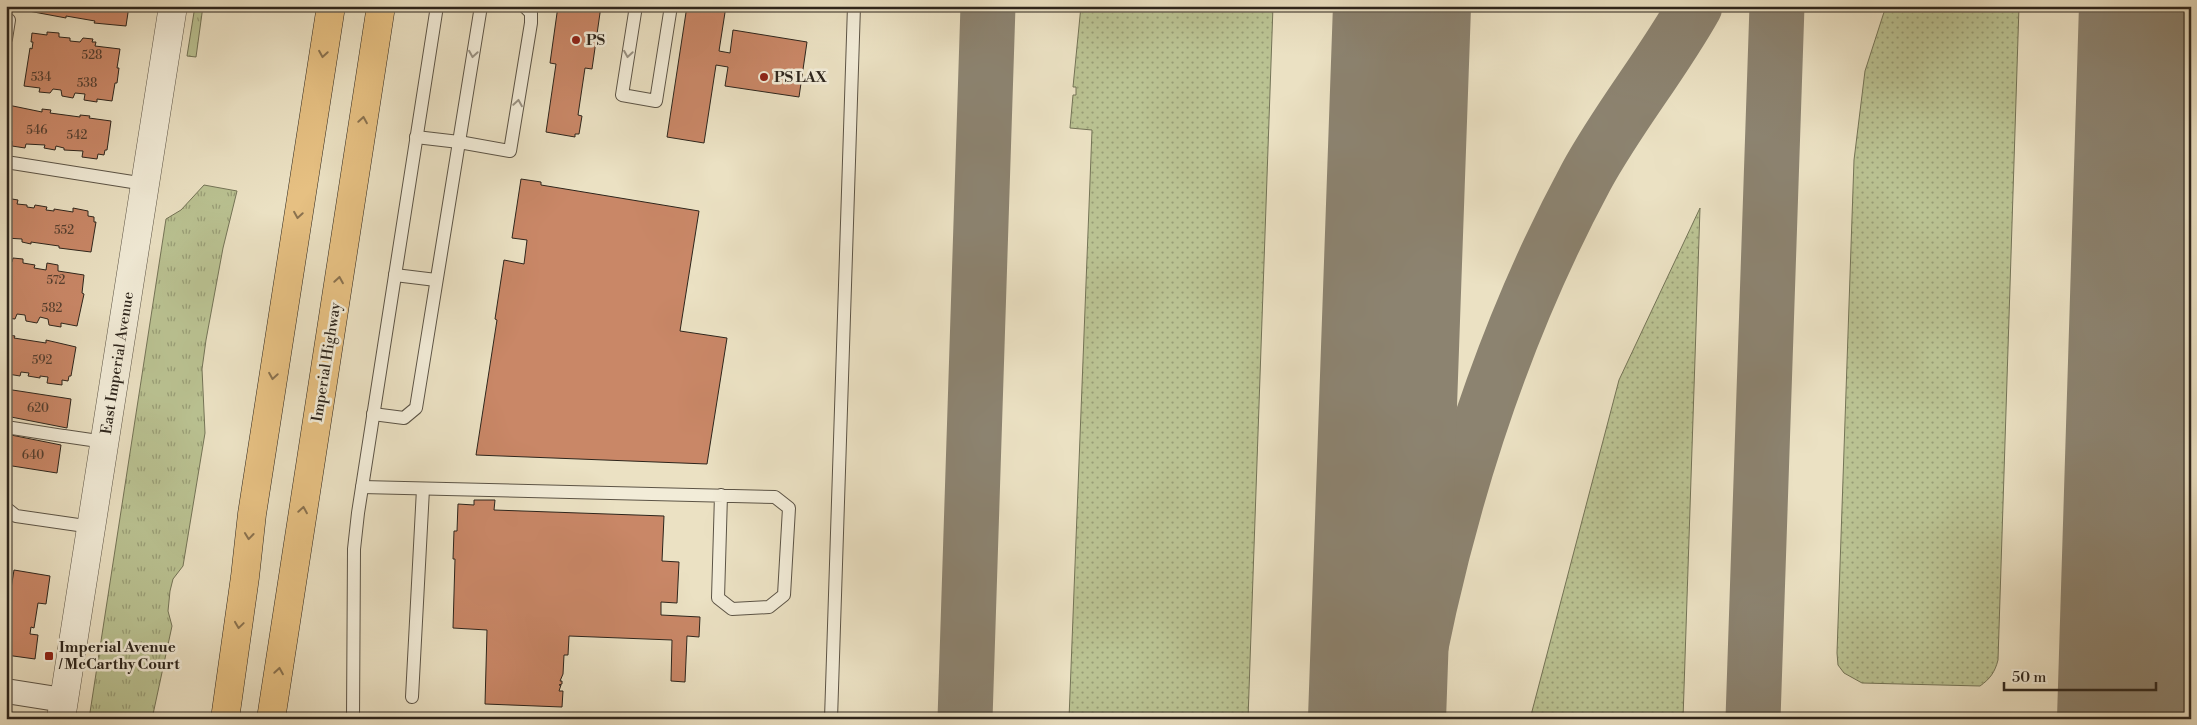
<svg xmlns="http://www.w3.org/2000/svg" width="2197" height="725" font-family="'Libre Bodoni',serif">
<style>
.grass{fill:url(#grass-dots);stroke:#747457}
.park{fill:url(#park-tufts);stroke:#747457}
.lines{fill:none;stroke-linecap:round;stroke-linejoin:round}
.taxiway{stroke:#8c8370;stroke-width:55}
.runway{stroke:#8c8370;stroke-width:138}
.building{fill:#c98767;stroke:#2d251c}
.service-casing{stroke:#5c5446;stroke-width:14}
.minor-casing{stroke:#5c5446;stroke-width:26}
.tertiary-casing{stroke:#5c5446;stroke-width:29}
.primary-casing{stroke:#2d251c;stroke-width:29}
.service{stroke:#f2ecd8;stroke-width:12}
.minor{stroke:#f2ecd8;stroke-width:24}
.tertiary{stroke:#f2ecd8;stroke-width:28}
.primary{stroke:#e6c082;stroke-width:28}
.oneway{stroke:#8a724f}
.oneway2{stroke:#999283}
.poi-dot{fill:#8f2418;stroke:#f2ecd8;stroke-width:2}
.labels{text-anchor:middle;stroke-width:5;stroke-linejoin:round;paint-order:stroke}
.number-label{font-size:12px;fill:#543e2f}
.poi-label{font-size:15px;font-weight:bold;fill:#2d251c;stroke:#f2ecd8;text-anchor:start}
.street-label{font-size:15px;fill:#2d251c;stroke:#f2ecd8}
</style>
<defs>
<pattern id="grass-dots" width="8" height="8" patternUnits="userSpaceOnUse" patternTransform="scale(1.25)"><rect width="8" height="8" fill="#bac292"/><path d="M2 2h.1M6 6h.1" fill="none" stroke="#989d76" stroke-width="1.8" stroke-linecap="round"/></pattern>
<pattern id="park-tufts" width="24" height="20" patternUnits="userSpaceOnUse" patternTransform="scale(1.25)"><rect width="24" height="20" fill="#bac292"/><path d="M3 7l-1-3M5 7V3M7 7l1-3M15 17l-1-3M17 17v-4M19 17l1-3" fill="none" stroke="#989d76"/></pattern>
</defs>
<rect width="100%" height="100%" fill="#ebe1c3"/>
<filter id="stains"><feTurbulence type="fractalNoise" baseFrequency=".004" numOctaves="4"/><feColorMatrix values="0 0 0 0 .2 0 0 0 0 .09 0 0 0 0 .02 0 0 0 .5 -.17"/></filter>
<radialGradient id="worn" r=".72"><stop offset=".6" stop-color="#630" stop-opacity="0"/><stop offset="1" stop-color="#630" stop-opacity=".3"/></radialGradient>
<g class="grass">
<path d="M1081,6h192l-25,713h-179l23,-589 -22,-2 3,-33h3v-8h-3z"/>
<path d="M1886,6h133l-21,654c-3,12 -8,19 -18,26l-118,-3 -18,-10 -6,-8 -1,-12 17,-493 11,-89z"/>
<path d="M1700,208l-17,511h-153l89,-339z"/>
</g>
<g class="park">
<path d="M195,6h8l-7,51 -9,-1z"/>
<path d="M204,185l33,6 -14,57 -17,92 -4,29 3,64 -22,133 -10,13 -3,12 -2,20 4,15 -20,93h-63l77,-500 15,-9z"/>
</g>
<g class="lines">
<g class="taxiway">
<path d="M2128,635l12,52 13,32"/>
<path d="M965,719l23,-713"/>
<path d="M1407,719c33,-189 88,-373 179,-542 32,-59 76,-112 109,-171"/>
<path d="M1753,719l24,-713"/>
<path d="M2100,719c18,-22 22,-57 28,-84"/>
</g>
<g class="runway">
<path d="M1377,719l25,-713"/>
<path d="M2126,719l22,-713"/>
</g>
</g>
<g class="building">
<path d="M24,6h105l-3,20 -32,-3 1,-2 -29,-5v2l-43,-8z"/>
<path d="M558,6h43l-9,63 -7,-1 -7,47 4,1 -3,18h-4v3l-29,-5 10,-68 -6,-1z"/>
<path d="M687,6h39l-7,45 11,2 3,-23 74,12 -8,55 -74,-11 3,-19 -12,-2 -12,78 -37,-6z"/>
<path d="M47,32l12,1v4l11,1v3l10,1 3,-4 10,1 -1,3h4l-1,4 25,3 -3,19h2l-2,15h-2l-3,18 -15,-2v3l-13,-2 1,-6 -10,-1 -2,5 -11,-2 -1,-6 -8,-1 -3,4 -11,-1 1,-4 -16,-2 6,-38 2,1 1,-7h-2l1,-9 15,2z"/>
<path d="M8,105l34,7v-3l9,1 -1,3 30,4v-2l10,1 -1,2 22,3 -4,29h-2l-1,5 -6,-1 -1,5 -15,-2 1,-6 -19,-1v-2l-8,-2 -1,4 -11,-2 1,-3 -19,-1 -1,4 -13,-2v-5l-6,-1z"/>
<path d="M521,179l20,3v3l158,26 -19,120 47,7 -20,126 -231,-9 21,-135 -2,-1 9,-59 20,4 3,-24 -15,-2z"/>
<path d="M6,198l12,2 -1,4 10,1v2l7,1 1,-3 12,2 -1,3 8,1v-2l19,3v-4l15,3v5l6,1v5h2l-5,30 -32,-4v-2l-28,-4v2l-9,-2v-3l-16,-1z"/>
<path d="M13,258l10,1v4l12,2 -1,3 12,2 1,-7 11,2v6l26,4 -2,18 2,1 -7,32 -16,-3v4l-12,-2 -1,-6 -8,-2 -3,6 -11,-2 -1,-6 -8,-1 -2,5 -9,-1v-57l6,1z"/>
<path d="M8,335l7,1 -1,2 32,5v-3l30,7 -5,29h-2l-1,5 -6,-1v5l-15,-2 1,-6 -8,-1v2l-12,-2 1,-3 -8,-1 -1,4 -12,-2 1,-3 -3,-1z"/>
<path d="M6,389l65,10 -4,29 -61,-12z"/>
<path d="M6,434l55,11 -4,28 -51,-8z"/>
<path d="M474,500h21l-1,10 170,6 -2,45 17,1 -2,41 -16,-1v13l39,2 -1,20 -12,-1 -2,46 -14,-1 1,-41 -103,-4 -1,19h-4l-1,19 -3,7h2v3l-3,1h2l-2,6h4l-1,16 -77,-3 2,-74 -34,-2 2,-69h-2l1,-28h3l1,-27 16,1z"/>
<path d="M14,570l36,6 -4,28 -8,-1 -4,25 -3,-1 -1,7 8,1 -3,24 -29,-4v-35z"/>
</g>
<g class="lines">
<g class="service-casing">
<g id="service">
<path d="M636,6l-14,89 34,6 15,-95"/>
<path d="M6,39l3,-19"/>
<path d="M416,137l43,5 51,9 21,-128v-10l-7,-7"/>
<path d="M6,162l139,22"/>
<path d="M395,275l41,5"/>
<path d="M373,414l31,4 12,-10 65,-402"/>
<path d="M6,427l57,9"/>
<path d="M64,436l41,6"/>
<path d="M362,487l413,10 14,11 -5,87 -15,12 -37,2 -14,-11 3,-103"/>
<path d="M6,508l10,8 76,11"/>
<path d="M412,697l11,-208"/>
<path d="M353,719l1,-170 4,-36 79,-507"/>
<path d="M831,719l23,-713"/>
</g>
</g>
<g class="minor-casing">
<path id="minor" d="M6,691l57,9"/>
</g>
<g class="tertiary-casing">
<path id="tertiary" d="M61,719l112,-713"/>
</g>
<g class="primary-casing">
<g id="primary">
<path d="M225,719l20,-142 7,-63 79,-508"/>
<path d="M271,719l110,-713"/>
</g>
</g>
<use href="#service" class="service"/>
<use href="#minor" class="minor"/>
<use href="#tertiary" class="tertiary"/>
<use href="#primary" class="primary"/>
</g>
<defs><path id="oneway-chevron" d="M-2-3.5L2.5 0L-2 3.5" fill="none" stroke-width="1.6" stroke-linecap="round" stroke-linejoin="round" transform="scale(1.25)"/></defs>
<g class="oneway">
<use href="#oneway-chevron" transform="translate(323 54) rotate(99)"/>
<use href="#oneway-chevron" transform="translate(363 120) rotate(-81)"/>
<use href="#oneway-chevron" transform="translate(298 215) rotate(99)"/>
<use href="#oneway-chevron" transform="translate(339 280) rotate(-81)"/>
<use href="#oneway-chevron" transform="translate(273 376) rotate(99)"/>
<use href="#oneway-chevron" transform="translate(303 510) rotate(-81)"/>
<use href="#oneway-chevron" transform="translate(249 536) rotate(96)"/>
<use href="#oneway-chevron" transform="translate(239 625) rotate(98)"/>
<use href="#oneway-chevron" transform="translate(279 671) rotate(-81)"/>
</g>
<g class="oneway2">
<use href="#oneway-chevron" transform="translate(473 54) rotate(99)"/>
<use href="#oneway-chevron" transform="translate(628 54) rotate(99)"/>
<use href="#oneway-chevron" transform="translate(518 103) rotate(-81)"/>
</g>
<g class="poi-dot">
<circle cx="576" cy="40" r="5"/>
<circle cx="764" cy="77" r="5"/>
<rect x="44" y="651" width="10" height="10" rx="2.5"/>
</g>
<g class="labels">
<g class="number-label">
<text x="92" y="59">528</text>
<text x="41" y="81">534</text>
<text x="87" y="87">538</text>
<text x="37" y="134">546</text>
<text x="77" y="139">542</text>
<text x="64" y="234">552</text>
<text x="56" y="284">572</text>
<text x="52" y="312">582</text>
<text x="42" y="364">592</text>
<text x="38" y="412">620</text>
<text x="33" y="459">640</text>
</g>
<g class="poi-label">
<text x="586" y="45">PS</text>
<text x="774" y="82">PS LAX</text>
<text x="59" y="652">Imperial Avenue<tspan x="59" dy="17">/ McCarthy Court</tspan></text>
</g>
<g class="street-label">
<text transform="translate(326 362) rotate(-81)" y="5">Imperial Highway</text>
<text transform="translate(117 363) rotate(-81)" y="5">East Imperial Avenue</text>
</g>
</g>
<rect width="2197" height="725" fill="none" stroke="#ebe1c3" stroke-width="25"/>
<rect x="8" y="8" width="2182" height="710" fill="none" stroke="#2d251c" stroke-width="2.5"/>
<rect x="12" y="12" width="2172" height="700" fill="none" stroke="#2d251c"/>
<path d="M2004 682v8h152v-8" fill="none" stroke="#2d251c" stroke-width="2.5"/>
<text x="2012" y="682" font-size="15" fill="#2d251c" stroke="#f2ecd8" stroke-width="4" paint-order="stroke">50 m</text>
<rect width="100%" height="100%" filter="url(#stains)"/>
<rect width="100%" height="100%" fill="url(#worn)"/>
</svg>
